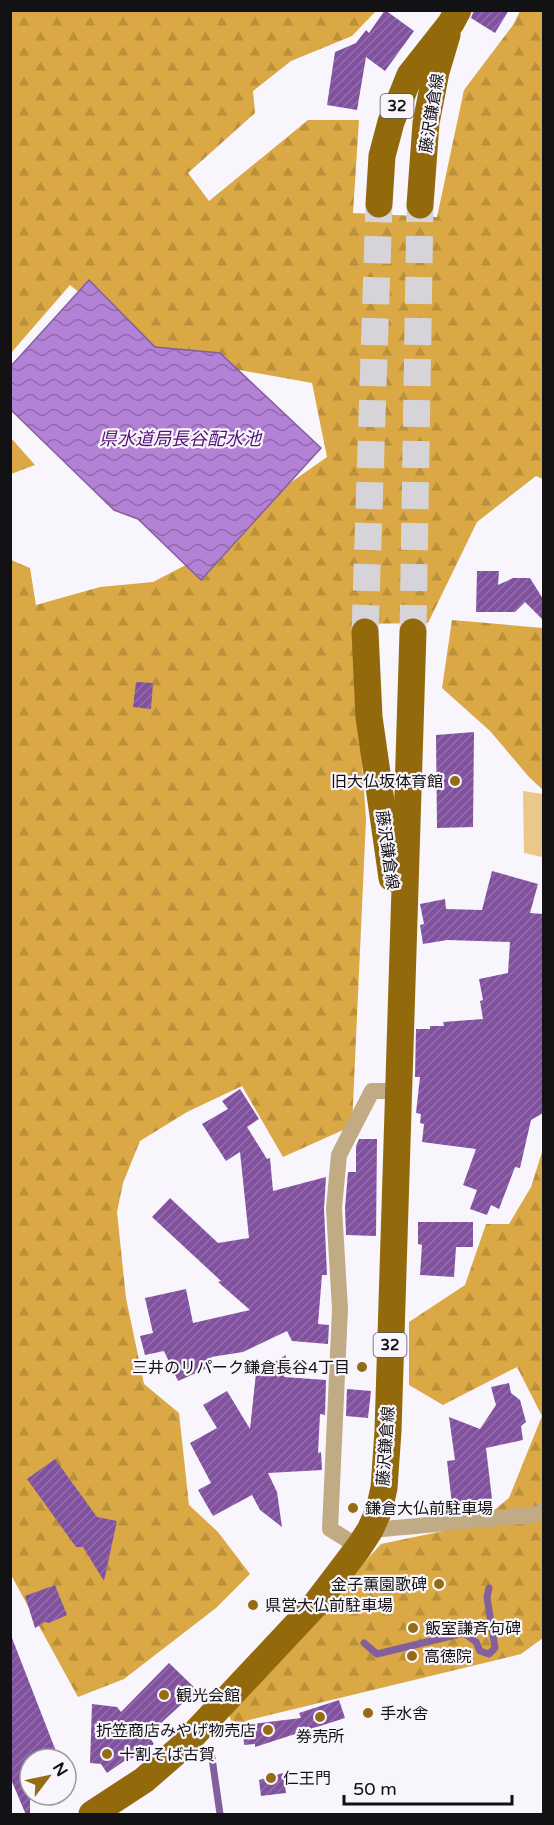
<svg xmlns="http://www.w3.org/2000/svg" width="554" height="1825" font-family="'Varela Round','Noto Sans JP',sans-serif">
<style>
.forest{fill:url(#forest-firs)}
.park{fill:#eac88b}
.water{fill:url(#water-waves);stroke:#83609c;stroke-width:1.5}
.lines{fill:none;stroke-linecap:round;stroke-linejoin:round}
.stream{stroke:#83609c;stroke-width:7}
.building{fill:url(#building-hatch)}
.primary-tunnel{stroke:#d6d3d9;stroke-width:27;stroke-dasharray:27 14;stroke-linecap:butt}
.minor{stroke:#c1ab84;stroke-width:16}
.primary{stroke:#926a0c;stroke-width:27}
.poi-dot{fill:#936c14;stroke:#f9f5fc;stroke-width:2}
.labels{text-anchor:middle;stroke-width:4.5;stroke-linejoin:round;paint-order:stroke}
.shield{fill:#f9f5fc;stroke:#575559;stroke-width:1.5}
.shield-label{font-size:15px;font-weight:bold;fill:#121113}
.street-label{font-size:16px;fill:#121113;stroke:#f9f5fc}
.poi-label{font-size:16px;fill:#121113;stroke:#f9f5fc;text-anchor:start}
.water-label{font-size:18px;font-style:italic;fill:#551377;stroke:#f9f5fc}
</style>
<defs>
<pattern id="forest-firs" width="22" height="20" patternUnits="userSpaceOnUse" patternTransform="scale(1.5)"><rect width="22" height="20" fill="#daa844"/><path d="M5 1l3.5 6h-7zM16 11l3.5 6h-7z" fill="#ba903b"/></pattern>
<pattern id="water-waves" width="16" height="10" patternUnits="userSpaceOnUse" patternTransform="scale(1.5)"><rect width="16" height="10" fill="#b382d6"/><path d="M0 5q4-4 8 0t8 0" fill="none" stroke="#9069ac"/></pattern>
<pattern id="building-hatch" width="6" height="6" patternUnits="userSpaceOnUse" patternTransform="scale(1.5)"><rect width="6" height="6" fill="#8151a0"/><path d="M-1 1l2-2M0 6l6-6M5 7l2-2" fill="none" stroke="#9270a7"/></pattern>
</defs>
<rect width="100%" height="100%" fill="#f9f5fc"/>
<g class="forest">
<path d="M11,11h365l-24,25 -61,25 -38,30 2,22 -67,60 21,28 99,-81h51l-6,93 84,4 27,-127 49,-65 7,-14h23v468l-7,-3 -59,46 -49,101 -76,1 14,195 -14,307 -69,31 -41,-71 -55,26 -47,29 -17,42 -6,29 9,86 18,86 35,29 10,92 29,27 32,42 -34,34 -92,71 -46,18 -67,-122v-1015l19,8 6,37 64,-18 53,-5 50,-26 30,-33 94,-66 -15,-74 -155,-28 -87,-70 -59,68z"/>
<path d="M11,438l24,27 -24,9z"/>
<path d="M452,620l91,8v162l-14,-13 -39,-46 -48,-43z"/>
<path d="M543,1149v489l-22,16 -272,66 -16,6 -5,-14 153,-168 96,-20 32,-26 33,-82 -25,-49 -74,38 -34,-20v-63l56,-37 21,-61h23l22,-37z"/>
</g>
<path class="park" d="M523,791l20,3v74l-1,-1v-10l-18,-4z"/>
<path class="water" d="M89,280l66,67 65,6 101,95 -120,132 -63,-61 -24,-9 -103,-100v-44z"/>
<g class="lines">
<g class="stream">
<path d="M364,1643l13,11 87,-21 12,9 4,9 9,3 6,-6 -8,-51 2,-9"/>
<path d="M212,1758l8,56"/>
</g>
</g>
<g class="building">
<path d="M385,10l29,21 -29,40 -19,-14 -9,53 -30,-5 8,-53 21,-9 10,-13 3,3z"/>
<path d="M474,10h35l-14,23 -24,-15z"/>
<path d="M477,571h22l-1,14 15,-7h17l13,21v21l-18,-18 -10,10h-39z"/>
<path d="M136,682l17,1 -2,26 -18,-2z"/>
<path d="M474,732l-1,95 -36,1 -1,-93z"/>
<path d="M492,871l46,13 -8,29 13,1v199l-12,7 -11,48 -5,-1 -16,42 -8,-4 -4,10 -17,-6 7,-19 -14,-5 13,-36 -54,-7 2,-18 -4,-1 1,-9 -5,-1 4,-36h-5l1,-48h14v-3h14l-1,-4 40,-3 -3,-18 3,-1 -4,-21 29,-6 2,-31 -63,-2 -24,4 -3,-19 4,-1 -4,-20 25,-5 1,10 36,1z"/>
<path d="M240,1089l19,30 -12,8 20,32 3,-1 3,33 53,-14 -2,32 3,66h-5l-4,49 11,1 -1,19 -36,-3 -5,-10 -44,21 -32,5 3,8 -36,16 -14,-30 -19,4 -5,-19 13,-3 -8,-35 41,-9 7,34 57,-13 -32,-28 3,-1 -69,-64 18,-19 48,45 31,-5 -9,-86 -14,9 -24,-37 26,-15 -6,-8z"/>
<path d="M359,1139h18l-1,97 -30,-1 -1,-27 3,-36h8v-26z"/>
<path d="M418,1222h55v25h-17l-2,30 -34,-2 2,-30 -4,-1z"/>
<path d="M286,1355l-2,22 42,3 -1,35 -5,-1 -2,39 3,-1 1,18 -54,3 9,19 5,35 -22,-17 -8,-15 -39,21 -15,-26 13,-7 -21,-40 27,-15 -14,-23 24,-14 23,38 6,-56z"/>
<path d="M509,1383l2,10 9,7 6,22 -5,4 2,14 -37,8 6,51 -40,5 -5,-43 8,-1 -6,-43 31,12 16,-24 -5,-18z"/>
<path d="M347,1389l24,2 -3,27 -22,-2z"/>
<path d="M55,1459l42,58 20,4 -13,60 -21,-34h-7l-49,-68z"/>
<path d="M55,1585l12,30 -18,8 -4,-1 -10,6 -10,-32z"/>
<path d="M12,1638l47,121h-29v56h-4l-16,-38z"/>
<path d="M169,1663l28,27 -49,45 6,9 -23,15 -1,-2 -23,16 -6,-9 -11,-1 2,-59 25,3 4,5z"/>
<path d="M339,1700l6,18 -90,29v-3l-11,1 -1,-20 58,-7 -2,-5z"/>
<path d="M283,1773l3,20 -25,3 -2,-16z"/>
</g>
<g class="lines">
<g class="primary-tunnel">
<path d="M365,632l14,-428"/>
<path d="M413,632l7,-427"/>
</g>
<g class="minor">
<path d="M370,1530c55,-4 109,-11 163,-15l11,-4"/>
<path d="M359,1547l-29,-18 10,-220 -6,-101 5,-53 33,-64h25"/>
</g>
<g class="primary">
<path d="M379,204l3,-48 9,-34 19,-47 41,-52 7,-13"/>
<path d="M420,205l6,-82 10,-51 11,-37"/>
<path d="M365,632l4,85 23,161"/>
<path d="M92,1814l52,-34 38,-33 133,-142 44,-58 11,-17 9,-20 5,-22 4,-57 25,-799"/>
</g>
</g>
<g class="poi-dot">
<circle cx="455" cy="781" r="6"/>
<circle cx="362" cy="1367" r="6"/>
<circle cx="353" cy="1508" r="6"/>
<circle cx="439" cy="1584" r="6"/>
<circle cx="253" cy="1605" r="6"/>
<circle cx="413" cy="1628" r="6"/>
<circle cx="412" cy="1656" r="6"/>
<circle cx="164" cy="1695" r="6"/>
<circle cx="368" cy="1713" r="6"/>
<circle cx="320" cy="1717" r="6"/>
<circle cx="268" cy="1730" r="6"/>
<circle cx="107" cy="1754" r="6"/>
<circle cx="271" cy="1778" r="6"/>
</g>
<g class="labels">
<g class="shield">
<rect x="380.5" y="94" width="33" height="24" rx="4.5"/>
<rect x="373.5" y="1333" width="33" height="24" rx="4.5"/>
</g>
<g class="shield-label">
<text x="397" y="111">32</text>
<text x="390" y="1350">32</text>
</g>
<g class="street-label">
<text transform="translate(431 113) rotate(-81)" y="6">藤沢鎌倉線</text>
<text transform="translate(388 850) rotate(82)" y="6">藤沢鎌倉線</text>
<text transform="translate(385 1446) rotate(-86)" y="6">藤沢鎌倉線</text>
</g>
<g class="poi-label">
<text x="443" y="787" text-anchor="end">旧大仏坂体育館</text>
<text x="350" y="1373" text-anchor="end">三井のリパーク鎌倉長谷4丁目</text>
<text x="365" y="1514">鎌倉大仏前駐車場</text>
<text x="427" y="1590" text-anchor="end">金子薫園歌碑</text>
<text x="265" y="1611">県営大仏前駐車場</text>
<text x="425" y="1634">飯室謙斉句碑</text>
<text x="424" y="1662">高徳院</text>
<text x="176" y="1701">観光会館</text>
<text x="380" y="1719">手水舎</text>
<text x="256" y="1736" text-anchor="end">折笠商店みやげ物売店</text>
<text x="320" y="1742" text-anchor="middle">券売所</text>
<text x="119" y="1760">十割そば古賀</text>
<text x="283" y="1784">仁王門</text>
</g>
<g class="water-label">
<text x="180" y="445">県水道局長谷配水池</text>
</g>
</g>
<rect width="554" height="1825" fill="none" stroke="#121113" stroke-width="24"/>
<g transform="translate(48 1777) rotate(58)"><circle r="28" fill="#f9f5fc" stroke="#9d9a9f" stroke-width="1.5"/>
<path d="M0-4.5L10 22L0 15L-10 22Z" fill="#936c14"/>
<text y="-9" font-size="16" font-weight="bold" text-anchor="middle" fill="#121113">N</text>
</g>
<path d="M344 1795v9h168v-9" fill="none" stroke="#121113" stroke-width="3"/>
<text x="353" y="1795" font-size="18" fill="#121113" stroke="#f9f5fc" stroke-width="4.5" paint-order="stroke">50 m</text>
</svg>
